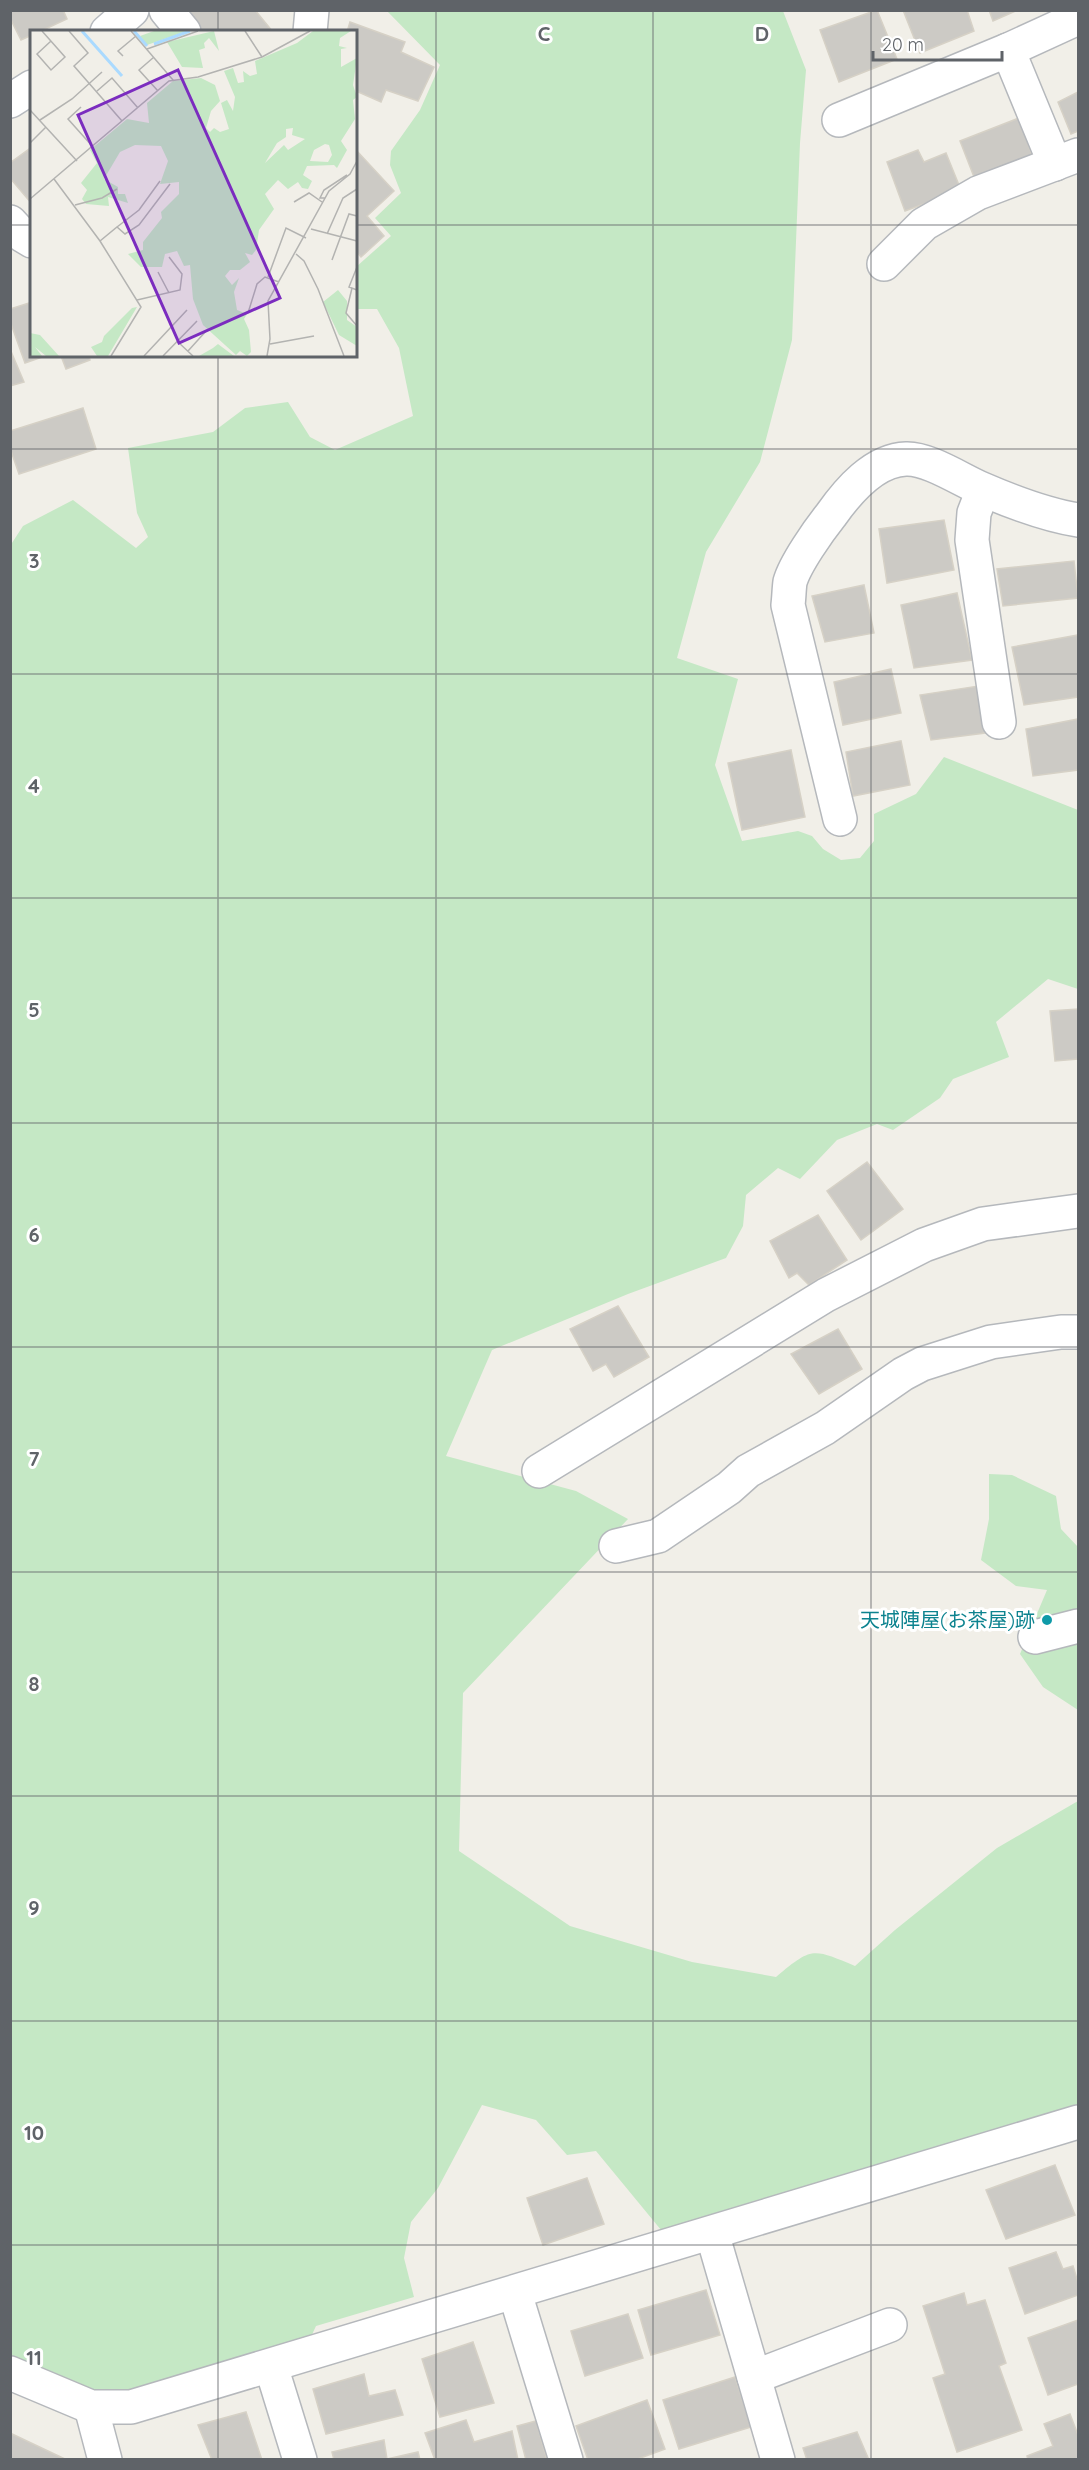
<svg xmlns="http://www.w3.org/2000/svg" width="1089" height="2470" font-family="Quicksand,'Noto Sans JP',sans-serif">
<style>
.green{fill:#c5e8c5}
.building{fill:#cccac5;stroke:#d6d1c6;stroke-width:1.5}
.lines{fill:none;stroke-linecap:round;stroke-linejoin:round}
.street-casing{stroke:#b5b8bc;stroke-width:36}
.secondary-casing{stroke:#b6babf;stroke-width:36}
.street{stroke:#fff;stroke-width:33}
.secondary{stroke:#fff;stroke-width:33}
.grid{fill:none;stroke:#5f6368;stroke-width:1.5;stroke-opacity:0.55}
.culture-dot{fill:#0f9aa8;stroke:#fff;stroke-width:2}
.labels{text-anchor:middle;stroke-width:6;stroke-linejoin:round;paint-order:stroke}
.culture-label{font-size:20px;fill:#0d838f;stroke:#fff;text-anchor:end}
.inset-river{fill:none;stroke:#aadaff;stroke-width:3}
.inset-road{fill:none;stroke:#b3b3b1;stroke-width:1.5}
.view{fill:#7b2cbf;fill-opacity:0.15;stroke:#7b2cbf;stroke-width:3}
.inset-edge{fill:none;stroke:#5f6368;stroke-width:3}
.grid-label{font-size:20px;text-anchor:middle;font-weight:bold;fill:#5f6368;stroke:#fff;stroke-width:6;stroke-linejoin:round;paint-order:stroke}
</style>
<rect width="100%" height="100%" fill="#f1efe8"/>
<g class="green">
<path d="M387,11h396l23,59 -6,73 -8,197 -32,122 -54,90 -29,106 61,21 -23,86 27,76 56,-10 14,5 11,13 18,11 19,-2 14,-17v-27l42,-20 28,-37 134,53v179l-30,-10 -52,43 13,35 -56,22 -13,19 -47,32 -16,-6 -40,16 -37,39 -22,-11 -32,27 -3,31 -17,32 -98,36 -136,56 -46,106 130,35 52,28 -165,174 -4,158 111,75 122,36 84,15c36,-30 36,-29 79,-11l40,-36 102,-82 81,-47v311l-412,124 -70,-85 -29,4 -31,-35 -54,-15 -44,83 -27,34 -7,36 10,39 -98,29 -7,15 -150,48 -65,4 -83,-36 -1,-1811 13,-20 50,-26 63,48 12,-11 -11,-24 -9,-65 85,-16 32,-24 43,-6 22,35 25,13 78,-34 -14,-68 -22,-39h-21v-42l35,-31 -16,-18 26,-25 -11,-28 1,-14 29,-41 20,-45z"/>
<path d="M989,1474l23,1 44,21 5,33 17,18v163l-35,-23 -23,-33 27,-64 -31,-4 -35,-26 8,-41z"/>
</g>
<g class="building">
<path d="M10,10h53l4,9 -28,13h-7v3l-11,5 -11,-22z"/>
<path d="M186,10h69l18,22h-69z"/>
<path d="M877,10l20,49 -58,23 -19,-52z"/>
<path d="M903,10h64l7,21 -54,22z"/>
<path d="M989,10h29l-25,11z"/>
<path d="M350,22l55,20 -4,10 33,15 -16,34 -32,-11 -5,12 -25,-11v-59h-9z"/>
<path d="M1078,92v39l-7,3 -13,-32z"/>
<path d="M1019,118l15,43 -58,21 -16,-41z"/>
<path d="M32,147v57l-22,-26v-15z"/>
<path d="M356,150l38,41 -27,25 17,20 -23,21 -5,-6z"/>
<path d="M918,150l6,12 22,-9 15,37 -56,21 -18,-49z"/>
<path d="M32,302v54h13l-20,7 -15,-42v-12z"/>
<path d="M10,349l14,33 -14,4z"/>
<path d="M61,356h28l1,4 -24,9z"/>
<path d="M83,408l13,41 -77,25 -9,-26v-17z"/>
<path d="M944,520l10,50 -67,13 -8,-54z"/>
<path d="M1074,561l4,37 -75,8 -6,-37z"/>
<path d="M864,585l10,48 -49,9 -13,-46z"/>
<path d="M957,593l15,67 -58,8 -13,-63z"/>
<path d="M1078,635v62l-54,8 -12,-58z"/>
<path d="M891,669l10,44 -58,12 -9,-43z"/>
<path d="M985,685l8,47 -62,8 -11,-45z"/>
<path d="M1078,719v51l-45,6 -7,-47z"/>
<path d="M901,741l9,44 -57,11 -7,-44z"/>
<path d="M791,750l14,67 -63,13 -14,-67z"/>
<path d="M1078,1009v50l-23,2 -5,-50z"/>
<path d="M867,1162l36,47 -42,31 -34,-49z"/>
<path d="M818,1215l29,45 -38,25 -12,-12 -8,5 -19,-37z"/>
<path d="M618,1306l31,51 -35,20 -8,-13 -13,7 -23,-42z"/>
<path d="M838,1329l24,40 -43,25 -28,-40z"/>
<path d="M1055,2165l20,50 -69,24 -20,-49z"/>
<path d="M587,2178l17,46 -61,21 -16,-47z"/>
<path d="M1056,2252l7,17 10,-3 5,16v13l-53,19 -16,-46z"/>
<path d="M706,2290l14,45 -69,20 -13,-45z"/>
<path d="M964,2293l3,12 18,-5 21,63 -7,3 23,64 -65,22 -24,-74 12,-4 -22,-68z"/>
<path d="M628,2314l15,44 -58,18 -14,-45z"/>
<path d="M1078,2320v64l-30,11 -20,-57z"/>
<path d="M473,2342l21,61 -54,14 -18,-58z"/>
<path d="M364,2374l5,22 26,-6 8,25 -77,19 -13,-45z"/>
<path d="M735,2377l16,50 -72,22 -16,-49z"/>
<path d="M647,2400l18,49 -30,11h-47l-12,-34z"/>
<path d="M246,2412l16,48h-50l-14,-35z"/>
<path d="M1070,2414l8,21v25h-50l-1,-4 26,-10 -9,-22z"/>
<path d="M466,2420l8,22 38,-11 6,29h-83l-10,-27z"/>
<path d="M536,2421l11,39h-21l-9,-34z"/>
<path d="M857,2432l12,28h-62l-4,-12z"/>
<path d="M10,2433l57,27h-57z"/>
<path d="M384,2440l3,19 31,-7 2,8h-86l-2,-8z"/>
</g>
<g class="lines">
<g class="street-casing">
<g id="street">
<path d="M166,10l18,22"/>
<path d="M310,32l2,-22"/>
<path d="M1008,50l47,114"/>
<path d="M839,120l169,-70 70,-32"/>
<path d="M10,222l12,13 10,6"/>
<path d="M884,264l40,-40 54,-31 100,-38"/>
<path d="M983,490l-9,23 -2,27 27,182"/>
<path d="M840,819l-52,-214c1,-8 1,-16 2,-23 5,-18 29,-52 41,-67 17,-24 43,-55 75,-56 22,-1 55,21 76,30 30,13 64,26 96,31"/>
<path d="M539,1471l287,-176 98,-50 59,-21 95,-13"/>
<path d="M616,1546l42,-10 71,-48 19,-17 77,-43 78,-54 19,-10 69,-22 70,-10h17"/>
<path d="M1035,1637l43,-11"/>
<path d="M712,2233l66,227"/>
<path d="M515,2293l51,167"/>
<path d="M271,2366l29,94"/>
<path d="M10,2373l81,34h40l947,-285"/>
<path d="M754,2377l136,-52"/>
<path d="M91,2407l14,53"/>
</g>
</g>
<g class="secondary-casing">
<g id="secondary">
<path d="M107,32l25,-22"/>
<path d="M10,101l22,-14"/>
</g>
</g>
<use href="#street" class="street"/>
<use href="#secondary" class="secondary"/>
</g>
<path class="grid" d="M218,10v22M436,10v2450M653,10v2450M871,10v2450M10,225h22M356,225h722M218,356v2104M10,449h1068M10,674h1068M10,898h1068M10,1123h1068M10,1347h1068M10,1572h1068M10,1796h1068M10,2021h1068M10,2245h1068"/>
<circle class="culture-dot" cx="1047" cy="1620" r="6"/>
<g class="labels">
<g class="culture-label">
<text x="1035" y="1627">天城陣屋(お茶屋)跡</text>
</g>
</g>
<g transform="translate(30 30)">
<rect width="327" height="327" fill="#f1efe8"/>
<path d="M124,1h33l-40,14 -7,-9zM184,1l5,20 -10,-13 -5,5 1,5 -6,2 4,18 -21,-1 -15,-25zM283,1h38l-11,7 -1,8 8,2 -6,1v18l16,-9 -4,27 4,12 -4,3 2,19 -14,22 6,9 -10,18 -3,-3 -27,1 -4,9 9,6 -4,8 -6,-1 -4,-6 -10,7 -10,-9 -13,14 9,15 -15,21 -3,20 -4,5 -7,-2 5,9 -10,8h-10l-5,6 7,9 7,-7 -5,14 3,18 10,4 -3,5 5,11 2,22 -4,4 -7,-5 -4,4 -33,-30 -10,-26 -3,-34 -6,1 -7,-15 -12,3 -3,13h-21l-13,-13 15,-4v-8l19,-24 -1,-6 18,-18v-12l-19,2 8,-23 -7,-15 -26,-1 -15,7 -16,27 14,8v7h7l3,9 -20,-6 1,9 -23,-2 -4,-5 5,-9 -6,-7 16,-20 -7,-13 37,-31 22,4 -2,-20 26,-22 28,-3 14,7 5,16 -9,10 -5,17 4,4 4,-4 6,4 9,-3 -8,-26 6,-3 6,11 2,-14 -11,-26 9,-3 5,15 6,-1 -1,-11 7,5 7,-2 -2,-13 42,-18zM256,99l7,-1 -1,7 13,4 -17,11 -4,-5 -19,18 12,-20 9,-6zM295,114l4,1 3,10 -4,7 -18,-1 4,-11zM308,260l9,11v19l10,7v19l-18,-11 -16,-33zM107,277l-29,49h-11l-6,-9 11,-5 2,-6 28,-28zM0,303l10,2 19,21h-13l-11,-9 7,9h-12zM188,314l16,12h-35l14,-8z" fill="#c5e8c5" fill-rule="evenodd"/>
<path class="inset-river" d="M52,1l40,45M104,1l13,15M124,14l36,-13"/>
<path class="inset-road" d="M12,1l23,26 -14,13 -14,-16 14,-13M39,1l19,22 -14,13 48,55M101,1l42,49M215,1l17,26M117,19l51,-18M93,26l-5,-5 18,-15M124,27l-15,13 19,21M67,61l15,-13 26,30M51,77l-13,12 25,28M0,80l47,51M10,90l32,-21 30,-27M0,113l16,-16M24,149l46,62 41,66 -30,49M295,168h-5l4,-8 23,-15M0,169l139,-118 29,-4 64,-20 48,-26M264,172l15,-9 13,9M45,175l27,-7 15,-9M87,197l22,-17 21,-29M281,199l46,12M297,204l16,-36 14,-9M70,211l17,-14 8,7 14,-9 31,-41M266,224l8,7 14,28 26,67M302,230l17,-46 8,2M327,237l-8,20 8,3M128,242l11,21M238,247l18,-49 20,10M322,258l-6,25 11,13M107,270l43,-10 2,-16 -13,-17M218,283l9,-29 8,-7 14,5M148,312l15,14M240,314l44,-8M158,321l19,-21M114,326l43,-46M133,326l34,-35M237,326l3,-17 -2,-38 61,-110 21,-17 7,-13"/>
<path class="view" d="M148,40l102,228 -101,45 -101,-228z"/>
<rect width="327" height="327" class="inset-edge"/>
</g>
<g class="grid-label">
<text x="544" y="41">C</text>
<text x="762" y="41">D</text>
<text x="34" y="568">3</text>
<text x="34" y="793">4</text>
<text x="34" y="1017">5</text>
<text x="34" y="1242">6</text>
<text x="34" y="1466">7</text>
<text x="34" y="1691">8</text>
<text x="34" y="1915">9</text>
<text x="34" y="2140">10</text>
<text x="34" y="2365">11</text>
</g>
<rect width="1089" height="2470" fill="none" stroke="#5f6368" stroke-width="24"/>
<path d="M873 51v9h129v-9" fill="none" stroke="#5f6368" stroke-width="3"/>
<text x="882" y="51" font-size="18" fill="#5f6368" stroke="#ffffff" stroke-width="4.5" paint-order="stroke">20 m</text>
</svg>
